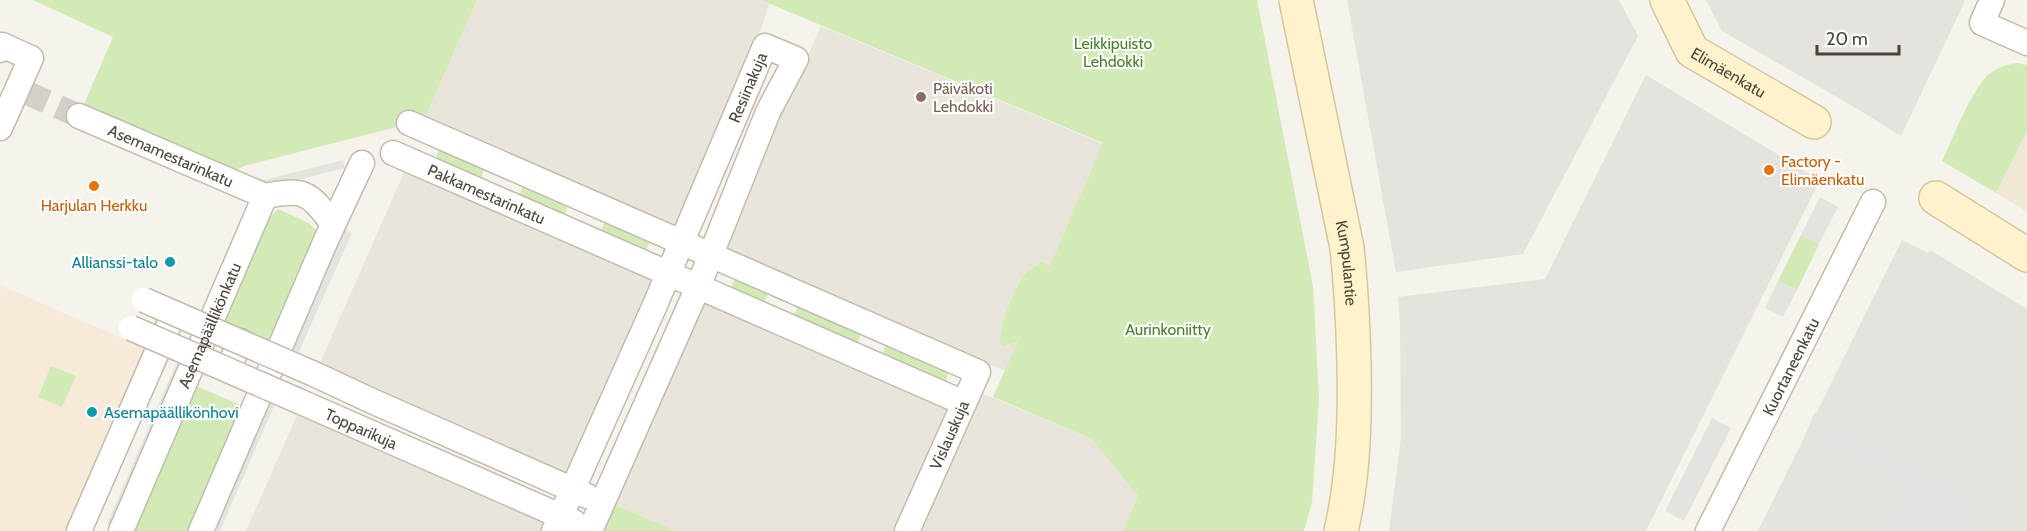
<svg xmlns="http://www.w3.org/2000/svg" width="2027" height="531" font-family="Cabin,sans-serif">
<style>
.residential{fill:#eae5da}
.commercial{fill:#f7ead8}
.industrial{fill:#e6e2dd}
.education{fill:#efe8d6}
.green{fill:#d2eab5}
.parking{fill:#e5e3e0}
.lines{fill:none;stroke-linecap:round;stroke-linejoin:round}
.street-tunnel{stroke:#d4d0c8;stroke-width:24;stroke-dasharray:24 12;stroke-linecap:butt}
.street-casing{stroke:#c2bbae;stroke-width:27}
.secondary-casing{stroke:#d6c79b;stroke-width:36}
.street{stroke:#fff;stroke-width:24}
.secondary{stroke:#fff3cd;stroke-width:33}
.street-bridge-casing{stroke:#c2bbae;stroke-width:27;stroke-linecap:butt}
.street-bridge{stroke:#fff;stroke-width:24}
.education-dot{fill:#8d6e63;stroke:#fff;stroke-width:2}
.food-dot{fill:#e8710a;stroke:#fff;stroke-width:2}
.culture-dot{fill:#0f9aa8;stroke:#fff;stroke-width:2}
.labels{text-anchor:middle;stroke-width:4.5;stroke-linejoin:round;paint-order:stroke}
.park-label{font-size:16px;fill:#4a7f2a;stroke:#fff}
.street-label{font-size:16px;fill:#4b4439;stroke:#fff}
.education-label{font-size:16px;fill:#785e54;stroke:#fff;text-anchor:start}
.food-label{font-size:16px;fill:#c56008;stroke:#fff;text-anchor:start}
.culture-label{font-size:16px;fill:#0d838f;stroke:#fff;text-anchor:end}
</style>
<rect width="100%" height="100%" fill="#f6f3ec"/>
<g class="residential">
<path d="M477,0h284l8,4 -17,53 -77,173 -251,-110z"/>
<path d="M821,26l282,118 -98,227 -285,-120z"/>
<path d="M407,166l251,109 -88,200 -251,-110z"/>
<path d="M701,298l248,105 -54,128h-219l-63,-27z"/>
<path d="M981,393l111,46 46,57 -15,35h-201z"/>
<path d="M298,413l250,110 -3,8h-299z"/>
</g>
<path class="commercial" d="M0,285l151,66 -78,180h-73z"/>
<g class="industrial">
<path d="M1347,0h272l19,36 -115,218 -127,18z"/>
<path d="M1706,0h259v1l-64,135 -45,-28 -134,-77z"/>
<path d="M1646,75l174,105 -174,351h-257l12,-93 -1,-116 -2,-25 147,-18z"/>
<path d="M1902,240l26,13 2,-3 97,59v222h-269z"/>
</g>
<path class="education" d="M2027,131v81l-31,-19z"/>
<g class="green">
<path d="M33,0h444l-53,120 -180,46 -9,5 -151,-67 29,-67z"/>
<path d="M761,0h496l56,286 6,113 -7,103 -8,29h-181l15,-35 -46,-57 -99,-42 25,-56 -14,5 -4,-4c0,-16 13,-52 23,-65 4,-6 13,-10 19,-15l8,4 53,-123z"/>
<path d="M2018,63l9,2v66l-31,62 -54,-32c12,-25 26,-63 43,-83 8,-9 22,-14 33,-15z"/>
<path d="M441,146l45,20 -7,15 -45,-20z"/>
<path d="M524,183l45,20 -6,15 -45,-20z"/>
<path d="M278,209l31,14 10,11 -48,108 -49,-21 44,-100z"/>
<path d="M606,220l45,19 -7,15 -45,-19z"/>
<path d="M1801,235l18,9 -22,46 -19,-9z"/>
<path d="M737,274l33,15 -7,16 -33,-15z"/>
<path d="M800,302l63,28 -7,16 -63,-28z"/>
<path d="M887,341l63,28 -6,16 -63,-28z"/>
<path d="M51,366l25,10 -14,31 -24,-10z"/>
<path d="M194,385l51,22 -54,124h-60z"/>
<path d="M613,504l63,27h-76z"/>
</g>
<g class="parking">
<path d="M343,160l2,8 -83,21 -2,-8z"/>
<path d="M1820,197l18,10 -19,37 -18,-9z"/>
<path d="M341,228l11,5 -55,123 -10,-5z"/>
<path d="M1778,281l19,9 -14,27 -18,-9z"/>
<path d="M178,360l9,4 -71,164 -9,-4z"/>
<path d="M267,402l7,4 -54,125h-10z"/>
<path d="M1815,412l153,76 11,43h-106l21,-43 -92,-46z"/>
<path d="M1712,418l19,10 -47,93 -19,-10z"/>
</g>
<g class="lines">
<path class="street-tunnel" d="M25,92l54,24"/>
<g class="street-casing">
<g id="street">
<path d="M1992,0l-10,23 45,20"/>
<path d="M0,50l2,-5 29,13 -31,70"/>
<path id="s1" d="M79,116l186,80"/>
<path d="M409,123l569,249 -71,159"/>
<path id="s2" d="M393,153l571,250"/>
<path d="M228,370l12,-29"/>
<path d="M314,374l58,27 215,95"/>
<path id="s3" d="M301,402l273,120"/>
<path d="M79,531l95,-218"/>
<path id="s4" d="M121,531l144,-335c41,-8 44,-3 68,28"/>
<path d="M201,531l125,-291 36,-77"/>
<path id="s5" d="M554,531l101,-226 110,-259 31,13 -28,53 -70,175 -108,244"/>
<path id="s6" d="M1708,531l165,-329"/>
</g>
</g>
<g class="secondary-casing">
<g id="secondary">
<path id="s7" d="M1296,0l51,248c4,38 6,76 7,114 1,56 0,114 -13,169"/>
<path id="s8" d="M1667,0l25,51 122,71"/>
<path d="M1936,198l91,57"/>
</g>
</g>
<use href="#street" class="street"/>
<use href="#secondary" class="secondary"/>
<g class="street-bridge-casing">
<g id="street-bridge">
<path d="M144,300l170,74"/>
<path d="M131,328l170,74"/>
</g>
</g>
<use href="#street-bridge" class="street-bridge"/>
</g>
<circle class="education-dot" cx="921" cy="97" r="6"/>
<g class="food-dot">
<circle cx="1769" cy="170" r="6"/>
<circle cx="94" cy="186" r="6"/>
</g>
<g class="culture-dot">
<circle cx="170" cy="262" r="6"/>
<circle cx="92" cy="412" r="6"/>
</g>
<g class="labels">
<g class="park-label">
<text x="1113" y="49">Leikkipuisto<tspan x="1113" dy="18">Lehdokki</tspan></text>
<text x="1168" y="335">Aurinkoniitty</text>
</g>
<g class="street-label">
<text dy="6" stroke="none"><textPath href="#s8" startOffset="99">Elimäenkatu</textPath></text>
<text dy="6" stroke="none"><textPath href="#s5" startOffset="484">Resiinakuja</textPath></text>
<text dy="6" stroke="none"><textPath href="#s1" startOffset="100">Asemamestarinkatu</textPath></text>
<text dy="6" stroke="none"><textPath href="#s2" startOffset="102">Pakkamestarinkatu</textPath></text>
<text dy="6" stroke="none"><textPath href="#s7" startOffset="268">Kumpulantie</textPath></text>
<text dy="6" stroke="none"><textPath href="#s4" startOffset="224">Asemapäällikönkatu</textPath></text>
<text dy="6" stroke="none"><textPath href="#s6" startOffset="184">Kuortaneenkatu</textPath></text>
<text dy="6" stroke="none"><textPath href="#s3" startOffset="66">Topparikuja</textPath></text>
<text transform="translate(949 435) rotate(-66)" y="6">Vislauskuja</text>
</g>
<g class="education-label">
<text x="933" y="94">Päiväkoti<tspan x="933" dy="18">Lehdokki</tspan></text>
</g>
<g class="food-label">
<text x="1781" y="167">Factory -<tspan x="1781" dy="18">Elimäenkatu</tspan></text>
<text x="94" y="211" text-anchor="middle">Harjulan Herkku</text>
</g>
<g class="culture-label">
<text x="158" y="268">Allianssi-talo</text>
<text x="104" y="418" text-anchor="start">Asemapäällikönhovi</text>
</g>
</g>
<path d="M1817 45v9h82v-9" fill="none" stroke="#4b4439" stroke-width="3"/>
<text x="1826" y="45" font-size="18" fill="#4b4439" stroke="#ffffff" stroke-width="4.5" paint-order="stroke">20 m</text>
</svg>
